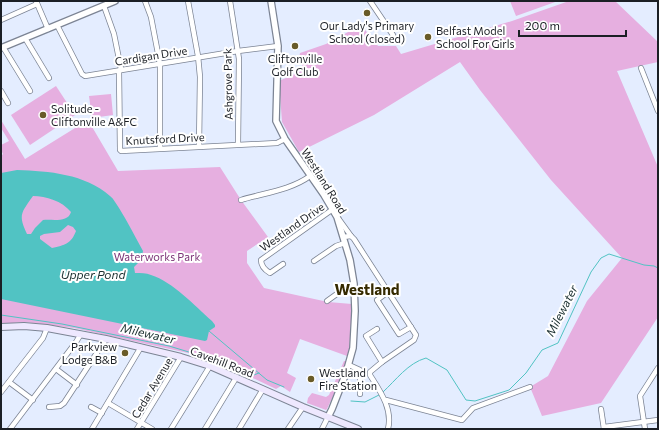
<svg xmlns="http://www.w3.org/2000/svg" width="659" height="430" font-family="Commissioner,sans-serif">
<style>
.green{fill:#e6afe0}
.water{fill:#51c3c3;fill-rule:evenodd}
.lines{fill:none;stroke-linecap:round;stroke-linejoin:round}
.stream{stroke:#51c3c3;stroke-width:1}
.minor-casing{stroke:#7c8494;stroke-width:6}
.tertiary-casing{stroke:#7c8494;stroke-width:8}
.secondary-casing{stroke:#7c8494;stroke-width:8}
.minor{stroke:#fff;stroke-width:4.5}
.tertiary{stroke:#fff;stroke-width:5.5}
.secondary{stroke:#eee8fe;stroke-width:6}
.poi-dot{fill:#695b28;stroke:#fff;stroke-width:1.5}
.labels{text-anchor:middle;stroke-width:4;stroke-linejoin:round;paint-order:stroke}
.poi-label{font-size:11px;fill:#1b1f25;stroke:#fff;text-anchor:start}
.street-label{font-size:11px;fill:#1b1f25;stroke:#fff}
.park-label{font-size:11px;fill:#7c3477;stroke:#fff}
.water-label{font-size:12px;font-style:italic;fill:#1a2f2f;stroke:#fff}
.district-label{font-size:15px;font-weight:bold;fill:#352a00;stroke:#fff}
</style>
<rect width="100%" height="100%" fill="#e4edff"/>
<g class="green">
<path d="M510,1h48l-42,15z"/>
<path d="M569,1h46l43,41v20l-41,9 41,96v150l-57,86 -59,13 -12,-29 18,-11 39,-75 35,-43 -71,-78 -71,-90 -20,-28 -86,53 -75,37 -17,-30 -3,-41 25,-11 -5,-12 1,-5 26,-9 35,-19 17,21h18l5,8 111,-33z"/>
<path d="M56,86l19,29 -45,30 -19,-30z"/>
<path d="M111,94l2,21 -21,3 -3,-22z"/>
<path d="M1,120l24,39 63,-39 30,51 102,-4 21,33 27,37 -21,14v12l17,25 64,14 24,2 -3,52h-2l-47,-17 -13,34 9,5 -6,14 -9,-6 -5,3 -59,-28 -29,-8 -114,-25 -50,-6 -23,2v-168l2,-2 -2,-4v-5l8,-4 -8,-13z"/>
<path d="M344,361h2l-4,15 -15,33 -1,1 -19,-7 1,-5 4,-5 14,4 3,-2z"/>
</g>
<path class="water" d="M17,170c32,1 68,4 93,26 4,3 6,8 9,12 9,14 16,29 24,43l-2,9 -7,7 1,6c6,0 11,0 16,2 22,7 43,30 61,46l3,4v2l-6,4 -2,9 -2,1 -204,-42v-126zM33,196c13,0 29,5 38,16 -3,11 -18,7 -28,8l-8,8 -4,6h-4c-9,-19 -6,-21 6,-38zM68,225l5,2 3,4c-5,13 -11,14 -24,17l-12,-9v-3l4,-2 16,-2z"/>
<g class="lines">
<g class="stream">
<path d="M1,315l61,9 107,22 53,16 29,14 8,-3"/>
<path d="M209,331l58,49 17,7"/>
<path d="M383,392c13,-12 25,-29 43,-34l21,12 19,30 9,1 34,-11 17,-17 16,-23 16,-7 33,-71 10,-14 8,-4 35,11 10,1 4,2"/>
<path d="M351,401l14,1 14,-7"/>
</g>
<g class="minor-casing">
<g id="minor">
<path d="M36,1l12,28"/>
<path d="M145,1l6,16 9,47v84"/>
<path d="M188,1l10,55 2,21 -1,69"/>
<path d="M230,1l9,58 -1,85"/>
<path d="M370,1l23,34"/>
<path d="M104,6l10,28 7,35 -2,2 1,79 1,1 156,-8 8,-4"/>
<path d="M1,20l36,-16"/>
<path d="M57,25l25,49 3,2 153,-25 40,-5"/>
<path d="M25,38l24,40"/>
<path d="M3,47l27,44"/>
<path d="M641,68l17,43"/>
<path d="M1,91l7,12"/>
<path d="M241,200c23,-7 50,-10 69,-24"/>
<path d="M338,218l13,18"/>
<path d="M343,237l8,-1 3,3 62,96 -2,5 -32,22 -12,10v3c10,16 23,34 18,54"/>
<path d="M314,261l22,-15 9,-3"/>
<path d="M283,264l-13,9c-5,-3 -9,-8 -9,-13l72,-51"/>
<path d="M388,292l-11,8 22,34 12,-7"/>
<path d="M327,301l14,-10 14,-2"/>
<path d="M377,329l-11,7 16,26"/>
<path d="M349,365l11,5v24"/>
<path d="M56,369l21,16"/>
<path d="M9,382l24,18"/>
<path d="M1,392l42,-54 4,-10"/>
<path d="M386,400l76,20 11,-12 57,-21"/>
<path d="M108,403l44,26"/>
<path d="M49,407l11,-1 4,-3 42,-64"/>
<path d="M91,407l11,6"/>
<path d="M601,409l3,20"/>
<path d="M604,427l54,-7"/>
<path d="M10,429l66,-87 5,-8"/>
<path d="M92,429l49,-82"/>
<path d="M137,429l44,-72"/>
<path d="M171,429l39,-63"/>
<path d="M205,429l31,-51"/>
<path d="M239,429l24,-40"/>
<path d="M288,429l15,-22"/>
<path d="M322,429l6,-12"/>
<path d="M645,429l-5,-33 18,-28"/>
</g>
</g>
<g class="tertiary-casing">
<g id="tertiary">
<path d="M271,1l7,45 -2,75 9,18 39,56 13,22 13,43 4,24 1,27 -2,37 -7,25 -14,36 -4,8"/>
<path d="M1,48l114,-47"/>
</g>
</g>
<g class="secondary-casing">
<path id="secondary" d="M1,327l23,-1 23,2 59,11 75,18 29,9 93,41 55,22"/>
</g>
<use href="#minor" class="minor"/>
<use href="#tertiary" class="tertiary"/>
<use href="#secondary" class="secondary"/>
</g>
<g class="poi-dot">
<circle cx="367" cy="13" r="4"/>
<circle cx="428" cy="37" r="4"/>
<circle cx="295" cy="46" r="4"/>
<circle cx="43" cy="115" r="4"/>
<circle cx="125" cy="353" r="4"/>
<circle cx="311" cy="379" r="4"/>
</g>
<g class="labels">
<g class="poi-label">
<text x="367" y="30" text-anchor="middle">Our Lady's Primary<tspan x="367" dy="13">School (closed)</tspan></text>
<text x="436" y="35">Belfast Model<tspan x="436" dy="13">School For Girls</tspan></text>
<text x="295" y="63" text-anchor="middle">Cliftonville<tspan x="295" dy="13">Golf Club</tspan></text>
<text x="51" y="113">Solitude -<tspan x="51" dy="13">Cliftonville A&amp;FC</tspan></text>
<text x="117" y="351" text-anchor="end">Parkview<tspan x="117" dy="13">Lodge B&amp;B</tspan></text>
<text x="319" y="377">Westland<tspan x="319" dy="13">Fire Station</tspan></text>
</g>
<g class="street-label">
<text transform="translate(151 56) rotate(-9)" y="4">Cardigan Drive</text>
<text transform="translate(228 84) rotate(-91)" y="4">Ashgrove Park</text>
<text transform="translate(165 139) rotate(-3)" y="4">Knutsford Drive</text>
<text transform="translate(324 181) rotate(58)" y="4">Westland Road</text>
<text transform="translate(292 227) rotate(-35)" y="4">Westland Drive</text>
<text transform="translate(222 362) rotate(21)" y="4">Cavehill Road</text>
<text transform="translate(152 388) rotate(-59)" y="4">Cedar Avenue</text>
</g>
<g class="park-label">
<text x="157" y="261">Waterworks Park</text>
</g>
<g class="water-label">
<text x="93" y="279">Upper Pond</text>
<text transform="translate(562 311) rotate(-63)" y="4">Milewater</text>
<text transform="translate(148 334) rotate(13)" y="4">Milewater</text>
</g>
<g class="district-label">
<text x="367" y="295">Westland</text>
</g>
</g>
<rect width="659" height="430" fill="none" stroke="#1b1f25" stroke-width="4"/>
<path d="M519 30v6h107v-6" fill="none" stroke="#1b1f25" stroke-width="2"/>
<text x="525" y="30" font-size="12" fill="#1b1f25" stroke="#ffffff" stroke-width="3" paint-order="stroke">200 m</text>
</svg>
